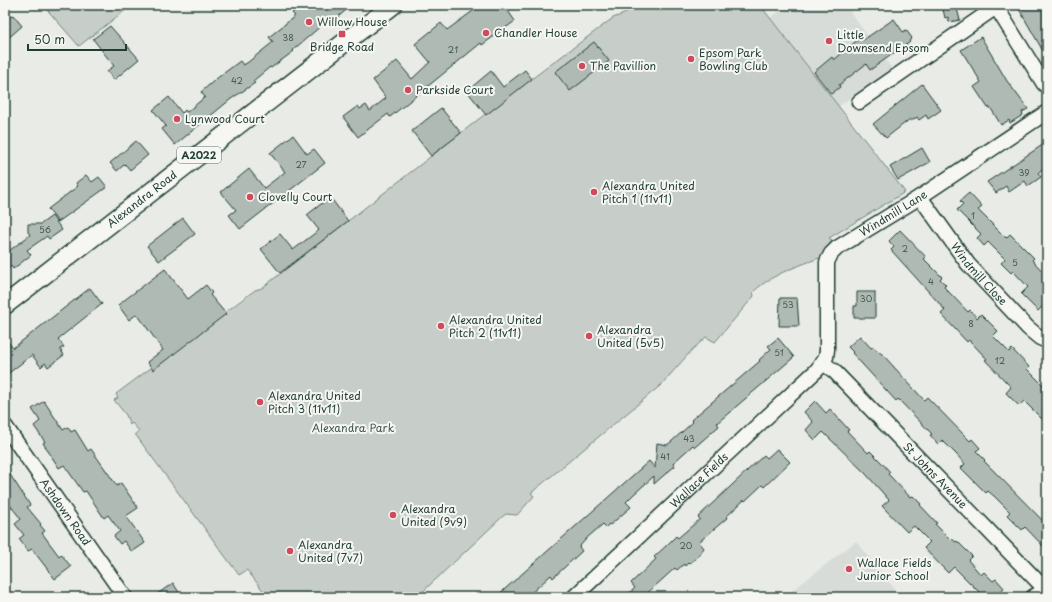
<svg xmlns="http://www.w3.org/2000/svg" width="1052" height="602" font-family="'Playpen Sans',sans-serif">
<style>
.built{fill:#d8dcd8}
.green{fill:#c7cec9;stroke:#73867e}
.building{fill:#b0bab5;stroke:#1f3d34}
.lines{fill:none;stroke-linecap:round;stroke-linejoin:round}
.minor-casing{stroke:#1f3d34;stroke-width:17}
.major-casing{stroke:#1f3d34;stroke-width:21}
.minor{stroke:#f6f6f2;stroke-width:14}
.major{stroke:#f6f6f2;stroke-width:18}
.poi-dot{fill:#d1495b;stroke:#f6f6f2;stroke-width:1.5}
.labels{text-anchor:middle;stroke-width:4;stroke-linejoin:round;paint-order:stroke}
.number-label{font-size:9px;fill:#435c54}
.shield{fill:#f6f6f2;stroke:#60746d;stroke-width:1}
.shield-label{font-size:10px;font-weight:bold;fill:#1f3d34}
.poi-label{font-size:11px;fill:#1f3d34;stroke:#f6f6f2;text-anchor:start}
.street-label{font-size:11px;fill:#1f3d34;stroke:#f6f6f2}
.park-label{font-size:11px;fill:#415a52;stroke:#f6f6f2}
</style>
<rect width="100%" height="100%" fill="#e9ebe7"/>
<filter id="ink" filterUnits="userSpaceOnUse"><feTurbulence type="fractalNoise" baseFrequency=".025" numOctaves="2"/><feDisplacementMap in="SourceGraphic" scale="8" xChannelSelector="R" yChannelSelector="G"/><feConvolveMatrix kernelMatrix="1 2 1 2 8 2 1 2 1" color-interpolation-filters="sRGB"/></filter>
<g filter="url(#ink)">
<g class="built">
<path d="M788,5h57l47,64 -53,37 -69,-88z"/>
<path d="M856,541l45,56h-117z"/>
</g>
<g class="green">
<path d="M43,5h89l-53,41z"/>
<path d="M635,5h125l145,187 -76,46 3,2 -8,16c-27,11 -49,16 -71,36l1,4 -39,46 -9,-5 -14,13 -31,35 -130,108 3,3 -17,19 -11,-1 -4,3 -85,80h-149l-21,-27 -8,5 -104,-141 4,-3 -7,-8 -2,2 -4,-10 -12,-15 4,-2 -2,-4 139,-104 7,-2 240,-187 111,-83 11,-4z"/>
</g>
<g class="building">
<path d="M303,5h37l5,6 -13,11 -3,-3 -36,31 1,1 -23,17 -1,-1 -17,14 2,2 -24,16 -56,46 -13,-16 4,-3 -13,-16 16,-13 13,16 3,-3 2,2 18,-15 -4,-5 15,-13 24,-18 3,4 4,-2 26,-21 -4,-5 26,-21 -3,-3z"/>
<path d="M481,5h23l11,16 -33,24 -1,-2 -91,74 -2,-3 -30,23 -15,-20 15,-11 2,3 6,-4 4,6 16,-13 -13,-18 24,-19 15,18 18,-17 -15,-18 26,-21 6,7z"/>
<path d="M942,5h14l4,15 -11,2 -1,-5 -3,1z"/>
<path d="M1025,5h18l4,7v46l-28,-49z"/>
<path d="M13,15l9,11 -17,15v-19z"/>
<path d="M894,19l9,13 3,-2 6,8 -3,3 1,1 -40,28 -4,-6 -27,21 1,2 -9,7 -17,-22 18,-15 2,3 27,-23 2,3z"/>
<path d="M110,26l29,33 -25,21 -7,-9 7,-5 -21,-27z"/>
<path d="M981,37l26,44 21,28 -6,3 1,3 -13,8 -1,-3 -8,5 -11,-18 -2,1 -14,-21 7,-5 -20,-32z"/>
<path d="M594,42l15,19 -39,30 -15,-19z"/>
<path d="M525,70l7,9 -46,36 -19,-24 24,-20 12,16z"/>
<path d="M922,84l19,26 -13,9 -2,-4 -7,5 -2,-3 -6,4 -1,-2 -24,19 -13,-14z"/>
<path d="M441,108l20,25 -30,23 -19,-25z"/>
<path d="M293,135l14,19 7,-5 11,14 -85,66 -11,-14 7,-5 -15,-18 28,-23 15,19 21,-16 -15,-19z"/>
<path d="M136,141l12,14 -18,15 -5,-6 -8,7 -7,-8z"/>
<path d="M1047,142v22l-9,9 3,4 -13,9 -3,-5 -16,11 -3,-6 -10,7 -9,-11z"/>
<path d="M922,148l8,14 -32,18 -8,-13z"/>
<path d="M86,175l6,7 7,-5 8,10 -49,35 -10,-13 30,-23 -2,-3z"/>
<path d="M969,193l13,14 -4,3 28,28 4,-4 24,24 -2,2 15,16v26l-9,9 -17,-17 7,-7 -15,-16 -2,2 -10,-10 4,-4 -17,-17 -4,4 -7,-8 4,-4 -24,-24 6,-6 -3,-3z"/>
<path d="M330,197l18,24 -68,52 -19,-24 19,-15 13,16 26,-20 -12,-15z"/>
<path d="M52,216l10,14 -13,9 -2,-3 -20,14 4,5 -18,14 -2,-3 -6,5v-17l25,-19 -2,-3v-8h13z"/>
<path d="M183,218l12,16 -36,27 -12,-15z"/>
<path d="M900,230l26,27 -2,2 18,18 -2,2 6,6 -2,2 24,25 2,-2 7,8 4,-4 17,17 -5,5 16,16 3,-3 17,18 -2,2 20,20v35l-23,-23 -5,5 -13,-13 5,-6 -26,-27 2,-1 -18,-19 -2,2 -26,-28 4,-4 -54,-60 3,-3 -5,-6z"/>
<path d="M165,269l23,30 18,-14 6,8 -2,2 16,19 -73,56 -6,-8 16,-12 -26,-36 -8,6 -11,-15z"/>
<path d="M90,288l12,16 -44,35 6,8 -4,2 4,6 -16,12 -3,-4 -4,4 -9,-12 -27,21v-38l8,10z"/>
<path d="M857,292h18v26h-21v-12h3z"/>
<path d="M780,298h17l2,28h-20z"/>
<path d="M860,336l11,12 2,-1 10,8 41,45 3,-3 43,44 2,-2 8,9 -4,3 9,9 -1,1 63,64v25l-22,-23 -3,3 -15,-15 3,-3 -16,-16 -6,-5 -2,2 -25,-25 4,-4 -9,-10 -14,-14 -4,4 -8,-9 2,-1 -34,-35 -2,2 -44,-48 1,-1 -5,-5z"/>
<path d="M778,338l16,19 -77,66 2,3 -24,21 -2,-2 -20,18 2,3 -12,10 -9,8v-8l-20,18 -8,8 5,5 -21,18 -1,-1 -3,3 -3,-3 -15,13 -9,10 3,4 -29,27 -2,-3 -24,22h-31l153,-136 6,7 2,-25 10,2 4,-3 22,-20 -2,-2 69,-59 -1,-1 12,-11 -3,-3z"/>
<path d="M44,401l19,29 5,-3 3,5 4,-2 13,21 3,-2 26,37 4,-3 17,25 -12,8 19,27 -13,9 -8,-11 -4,3 -6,-8 6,-5 -12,-16 -4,3 -18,-27 -3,1 -19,-27 -5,3 -16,-25 2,-1 -11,-16 6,-5 -8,-12z"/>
<path d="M815,401l11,12 4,-4 19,21 -2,1 21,22 2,-2 11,11 9,10 -2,2 22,23 3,-1 8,8 -1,1 17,18 -2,1 16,16 1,-1 4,3 1,-1 15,15 -4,4 13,15 3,-3 9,9 3,-2 8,9 -10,9h-10l-30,-30 -6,6 -24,-25 6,-6 -16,-16 -7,6 -25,-26 7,-6 -23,-26 -43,-42 -8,8 -9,-10 7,-8 -9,-10z"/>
<path d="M777,449l13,13 -26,25 -2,-2 -17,16 -1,-1 -18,17 1,1 -28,24 5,6 -4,5 1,1 -11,9 -1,-1 -4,4 -1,-2 -7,6 -2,-2 -32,29h-18l10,-9 -4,-5 25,-24 -2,-2 13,-12 9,-9 2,2 22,-19 -2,-2 66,-62 3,3z"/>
<path d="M5,467l25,38 -3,2 14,17 -1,1 5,6 -3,2 17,23 2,-2 10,13 -16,12 -23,-30 -4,2 -9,-12 5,-4 -9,-11 6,-5 -16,-20z"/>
<path d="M173,583l9,14h-29z"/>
</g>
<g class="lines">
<g class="minor-casing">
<g id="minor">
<path d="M995,5l49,79"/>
<path d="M859,102l137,-95"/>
<path id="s1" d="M920,197l48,67 60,64 12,10 7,3"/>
<path id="s2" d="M823,363l11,8 212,219"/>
<path id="s3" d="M5,426l120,171"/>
<path id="s4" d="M574,597l243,-227 9,-13 1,-7v-88l4,-8 6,-6 83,-51 127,-85"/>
<path d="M1033,597l14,-8"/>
</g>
</g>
<g class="major-casing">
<g id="major">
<path id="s5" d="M5,305l388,-300"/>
</g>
</g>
<use href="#minor" class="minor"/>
<use href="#major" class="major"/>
</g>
</g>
<g class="poi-dot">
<circle cx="309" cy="22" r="4"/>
<circle cx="486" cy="33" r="4"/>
<rect x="338" y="30" width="8" height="8" rx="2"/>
<circle cx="829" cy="41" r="4"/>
<circle cx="691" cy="59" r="4"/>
<circle cx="582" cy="66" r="4"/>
<circle cx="408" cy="90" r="4"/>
<circle cx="177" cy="119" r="4"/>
<circle cx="594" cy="192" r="4"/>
<circle cx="250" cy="197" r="4"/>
<circle cx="441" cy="326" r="4"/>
<circle cx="589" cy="336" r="4"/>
<circle cx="260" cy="402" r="4"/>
<circle cx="393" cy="515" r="4"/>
<circle cx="290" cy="551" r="4"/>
<circle cx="849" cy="569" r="4"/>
</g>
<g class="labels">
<g class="number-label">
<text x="288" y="41">38</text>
<text x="453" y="53">21</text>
<text x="237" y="84">42</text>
<text x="301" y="168">27</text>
<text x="1024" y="176">39</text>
<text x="973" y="219">1</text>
<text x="45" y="233">56</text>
<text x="905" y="252">2</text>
<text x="1015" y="266">5</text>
<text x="931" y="285">4</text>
<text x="866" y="302">30</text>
<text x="788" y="308">53</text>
<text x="971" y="327">8</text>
<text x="779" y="356">51</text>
<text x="1000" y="364">12</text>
<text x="689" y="442">43</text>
<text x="665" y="460">41</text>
<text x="686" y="549">20</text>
</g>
<rect class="shield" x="177" y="147" width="44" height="16" rx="3"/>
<g class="shield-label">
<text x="199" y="159">A2022</text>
</g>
<g class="poi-label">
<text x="317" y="26">Willow House</text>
<text x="494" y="37">Chandler House</text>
<text x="837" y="39">Little<tspan x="837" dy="13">Downsend Epsom</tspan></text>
<text x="342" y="51" text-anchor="middle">Bridge Road</text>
<text x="699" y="57">Epsom Park<tspan x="699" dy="13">Bowling Club</tspan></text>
<text x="590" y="70">The Pavillion</text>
<text x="416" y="94">Parkside Court</text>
<text x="185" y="123">Lynwood Court</text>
<text x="602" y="190">Alexandra United<tspan x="602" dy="13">Pitch 1 (11v11)</tspan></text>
<text x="258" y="201">Clovelly Court</text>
<text x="449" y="324">Alexandra United<tspan x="449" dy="13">Pitch 2 (11v11)</tspan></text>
<text x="597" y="334">Alexandra<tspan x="597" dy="13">United (5v5)</tspan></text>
<text x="268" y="400">Alexandra United<tspan x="268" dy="13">Pitch 3 (11v11)</tspan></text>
<text x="401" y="513">Alexandra<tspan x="401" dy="13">United (9v9)</tspan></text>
<text x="298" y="549">Alexandra<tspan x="298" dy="13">United (7v7)</tspan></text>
<text x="857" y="567">Wallace Fields<tspan x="857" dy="13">Junior School</tspan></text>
</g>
<g class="street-label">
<text dy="4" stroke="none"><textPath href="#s5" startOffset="173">Alexandra Road</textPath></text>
<text dy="4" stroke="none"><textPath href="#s4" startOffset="527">Windmill Lane</textPath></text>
<text dy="4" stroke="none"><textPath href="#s1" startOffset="97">Windmill Close</textPath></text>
<text dy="4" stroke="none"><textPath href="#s2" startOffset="159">St Johns Avenue</textPath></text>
<text dy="4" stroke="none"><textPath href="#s4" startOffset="171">Wallace Fields</textPath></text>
<text dy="4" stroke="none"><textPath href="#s3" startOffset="105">Ashdown Road</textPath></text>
</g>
<g class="park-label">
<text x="353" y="432">Alexandra Park</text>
</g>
</g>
<rect width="1052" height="602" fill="none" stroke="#f6f6f2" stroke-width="20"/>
<rect x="10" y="10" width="1032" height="582" fill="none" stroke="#1f3d34" stroke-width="1.5" filter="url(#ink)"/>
<path d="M28 44v6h98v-6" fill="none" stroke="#1f3d34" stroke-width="2"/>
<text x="34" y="44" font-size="12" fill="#1f3d34" stroke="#f6f6f2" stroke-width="3" paint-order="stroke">50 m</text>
</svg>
